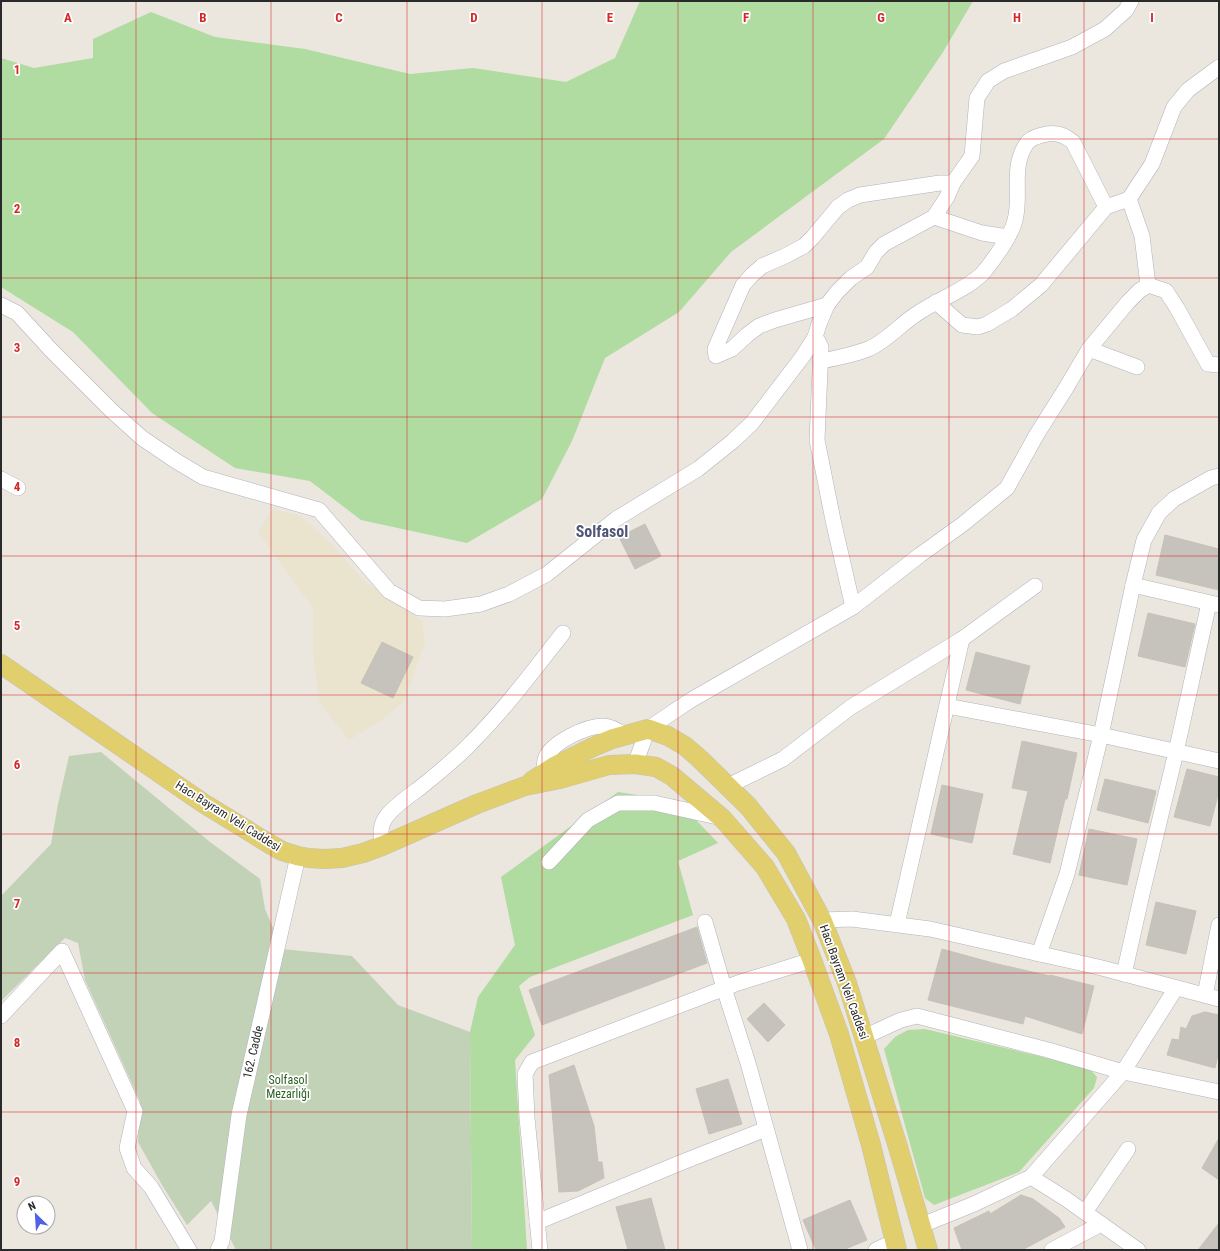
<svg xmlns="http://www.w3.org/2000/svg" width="1220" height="1251" font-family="'Roboto Condensed',sans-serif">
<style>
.education{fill:#eae4cf}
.green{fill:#b0dba1}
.cemetery{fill:#c2d2b7}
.building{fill:#c6c3bd;stroke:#c6c2b8}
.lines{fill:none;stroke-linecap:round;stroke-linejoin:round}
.minor-casing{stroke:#b1b3bc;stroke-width:16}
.major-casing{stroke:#c3c3c3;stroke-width:20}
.minor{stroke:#fff;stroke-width:15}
.major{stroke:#e1ce6d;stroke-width:19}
.grid{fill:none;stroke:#d62828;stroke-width:1;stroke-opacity:0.55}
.labels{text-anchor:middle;stroke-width:3.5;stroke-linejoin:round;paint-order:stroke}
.street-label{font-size:12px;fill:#2a2a2a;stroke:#fff}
.park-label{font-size:12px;fill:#2a5f22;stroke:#fff}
.district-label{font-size:16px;font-weight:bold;fill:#505476;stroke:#fff}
.grid-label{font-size:13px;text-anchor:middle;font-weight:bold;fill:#d62828;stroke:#fff;stroke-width:3.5;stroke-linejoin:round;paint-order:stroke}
</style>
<rect width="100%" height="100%" fill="#ebe6de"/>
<path class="education" d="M273,509l28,7 28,26 34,38 59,41 3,21 -21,59 -24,20 -31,19 -29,-37 -7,-47v-48l-55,-76z"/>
<g class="green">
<path d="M640,1h333l-30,51 -59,87 -153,113 -52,60 -74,46 -33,83 -30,58 -75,44 -106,-23 -51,-39 -75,-13 -83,-55 -79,-81 -72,-45v-229l33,10 59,-10v-19l58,-27 64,25 90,12 105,25 63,-6 93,14 49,-24z"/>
<path d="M618,792l60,9 40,42 -40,18 15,54 -163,62 -11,9 16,49 -20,25 12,190h-55l-2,-218 8,-35 37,-52 -14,-68z"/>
<path d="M925,1029l164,39 8,9 -3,11 -75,84 -85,33 -9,-7 -41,-149 11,-12 13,-7z"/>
</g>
<path class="cemetery" d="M101,752l109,90 50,37 5,30 17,40 70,7 46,49 72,27 2,218h-236l-25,-49 -24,24 -25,-40 -24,-43 2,-41 -55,-121 -7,-37 -13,-5 -64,63v-105l50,-52 7,-40 11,-48z"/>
<g class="building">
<path d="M645,524l16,32 -26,13 -16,-32z"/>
<path d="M1165,535l54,14v41l-63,-15z"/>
<path d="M1148,613l47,11 -10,43 -47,-11z"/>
<path d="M382,642l31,15 -20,41 -32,-15z"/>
<path d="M976,652l54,14 -10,38 -54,-14z"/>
<path d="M1022,741l55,12 -10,46h-2l-15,64 -37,-9 15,-63 -16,-3z"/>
<path d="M1187,769l32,8v14l-9,35 -36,-9z"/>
<path d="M1105,779l51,12 -8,32 -51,-13z"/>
<path d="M942,785l41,9 -11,49 -41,-9z"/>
<path d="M1089,829l48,10 -10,46 -48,-10z"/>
<path d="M1156,902l40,9 -10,43 -40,-9z"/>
<path d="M697,927l10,36 -165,62 -13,-35z"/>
<path d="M942,949l51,14 57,13v-1l44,11 -12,48 -57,-18 -2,8 -95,-24z"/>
<path d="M764,1003l21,22 -17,17 -21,-23z"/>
<path d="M1205,1012l14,3v36l-4,17 -48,-13 5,-16 7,1 2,-13 5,2 6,-13z"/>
<path d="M574,1065l20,61 4,36h4l2,16 -26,13 -19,1 -10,-117z"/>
<path d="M728,1079l14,45 -33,10 -13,-45z"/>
<path d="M1219,1138v42l-17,-12z"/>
<path d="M1021,1195l12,4 26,19 6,9 -43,23h-60l-8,-22 35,-17 1,3z"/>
<path d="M651,1198l14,52h-37l-12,-43z"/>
<path d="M850,1200l17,40 -24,10h-27l-13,-30z"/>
<path d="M1219,1223v27h-21z"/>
</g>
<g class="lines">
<g class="minor-casing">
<g id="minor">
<path d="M934,217l48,16 26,4"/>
<path d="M1148,285l-6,-49 -13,-37 23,-35 22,-57 14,-17 31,-23"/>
<path d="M1148,285l18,6 11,17 31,56 11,1"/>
<path d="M936,302l26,23 16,2 9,-3 25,-15 29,-24 65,-78 23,-8"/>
<path d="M1,305l16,8 34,37 61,61 30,27 34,23 27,16 116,33 70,81 30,17 26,1 36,-5 28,-10 38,-20 69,-55 82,-50 35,-28 19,-18 51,-67 12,-19 4,-13 8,-19 10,-13 14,-14 16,-11 9,-15 8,-8 50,-27 13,-20 6,-14 19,-27 5,-58 11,-17 16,-10 68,-24 33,-18 21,-19 5,-9"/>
<path d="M827,305l-52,15 -16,6 -12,9 -15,14 -16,7 -1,-7 28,-64 9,-10 10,-9 23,-10 19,-10 9,-9 25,-30 10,-7 12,-5 80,-12h13"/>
<path d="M815,337l4,6 2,4 -4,93 16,80 20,87"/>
<path d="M1089,349l48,18"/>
<path d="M821,361c16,-3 32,-6 47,-12 16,-6 32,-24 47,-34 21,-15 48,-23 67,-41 7,-8 14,-18 20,-27 5,-8 11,-17 13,-27 7,-25 -5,-53 12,-77 4,-6 22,-11 30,-9 7,1 11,4 16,8l33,65"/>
<path d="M1,479l17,9"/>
<path d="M1133,585l86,20"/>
<path d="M947,706l154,29 118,26"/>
<path d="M635,764l13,-35 22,-15 21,-14 162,-93 67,-52 43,-31 44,-36 30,-54 29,-46 23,-39 39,-47 11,-11 9,-6"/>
<path d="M544,773c0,-5 0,-11 2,-16 7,-15 40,-31 57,-31 8,0 16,5 23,10"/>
<path d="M728,786l55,-27 68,-52 111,-68 73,-53"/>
<path d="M382,846c-1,-11 -3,-19 4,-29 9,-12 23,-21 35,-30 17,-14 35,-28 50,-44 34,-34 63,-73 92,-110"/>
<path d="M549,862l39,-42 30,-17h36l68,15"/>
<path d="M822,920l30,-1 78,10 168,38 121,32"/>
<path d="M705,922l19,66 24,75 52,187"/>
<path d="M897,924l65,-285"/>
<path d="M1039,954l28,-80 34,-139 32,-150 11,-45 15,-27 15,-14 37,-21 8,-2"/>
<path d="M1124,974l18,-80 34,-142 33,-149"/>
<path d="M1205,995l14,-70"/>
<path d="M1,1016l61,-65 73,160 -8,37 7,20 17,19 38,63"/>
<path d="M864,1037l37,-17 16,-4 131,34 75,22 96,20"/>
<path d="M1031,1177l35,22 72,51"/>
<path d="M1085,1212l43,-63"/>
<path d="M537,1222l143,-59 86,-34"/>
<path d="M922,1225l52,-21 57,-27 92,-105 53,-84"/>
<path d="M218,1250l4,-9 17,-126 59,-259"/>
<path d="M540,1250l-13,-132 -2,-44 7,-12 206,-79 74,-23"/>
<path d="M876,1250l19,-9"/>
<path d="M1052,1250l49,-26"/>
</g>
</g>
<g class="major-casing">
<g id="major">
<path d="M1,664l202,139 65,40 14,8 16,5 11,2 15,1 18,-1 21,-5 19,-7 95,-42 48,-18 35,-7 49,-14 26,-1 21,3 16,9 51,43 42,48 31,52 16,41 27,74 32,111 26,105"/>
<path d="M532,781l23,-15 38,-19 19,-8 36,-10 20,7 17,10 15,13 48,47 38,47 36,67 25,63 51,164 30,103"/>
</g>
</g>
<use href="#minor" class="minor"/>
<use href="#major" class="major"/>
</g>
<path class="grid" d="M136,1v1249M271,1v1249M407,1v1249M542,1v1249M678,1v1249M813,1v1249M949,1v1249M1084,1v1249M1,139h1218M1,278h1218M1,417h1218M1,556h1218M1,695h1218M1,834h1218M1,973h1218M1,1112h1218"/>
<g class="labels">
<g class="street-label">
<text transform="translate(228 816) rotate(32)" y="4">Hacı Bayram Veli Caddesi</text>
<text transform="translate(844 982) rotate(70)" y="4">Hacı Bayram Veli Caddesi</text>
<text transform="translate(253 1052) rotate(-77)" y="4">162. Cadde</text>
</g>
<g class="park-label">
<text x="288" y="1084">Solfasol<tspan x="288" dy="14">Mezarlığı</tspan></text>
</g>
<g class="district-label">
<text x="602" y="537">Solfasol</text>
</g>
</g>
<g class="grid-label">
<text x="68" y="22">A</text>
<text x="203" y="22">B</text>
<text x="339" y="22">C</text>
<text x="474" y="22">D</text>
<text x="610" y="22">E</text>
<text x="746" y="22">F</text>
<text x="881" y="22">G</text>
<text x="1017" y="22">H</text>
<text x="1152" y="22">I</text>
<text x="17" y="74">1</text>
<text x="17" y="213">2</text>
<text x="17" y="352">3</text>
<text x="17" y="491">4</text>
<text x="17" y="630">5</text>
<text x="17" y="769">6</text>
<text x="17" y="908">7</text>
<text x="17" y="1047">8</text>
<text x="17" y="1186">9</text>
</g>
<rect width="1220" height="1251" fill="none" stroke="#2a2a2a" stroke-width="4"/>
<g transform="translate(36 1215) rotate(335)"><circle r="19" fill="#ffffff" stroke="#aaaaaa"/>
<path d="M0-3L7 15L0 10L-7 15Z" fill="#5061e5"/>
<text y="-6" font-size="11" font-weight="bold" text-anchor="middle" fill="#2a2a2a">N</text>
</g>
</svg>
